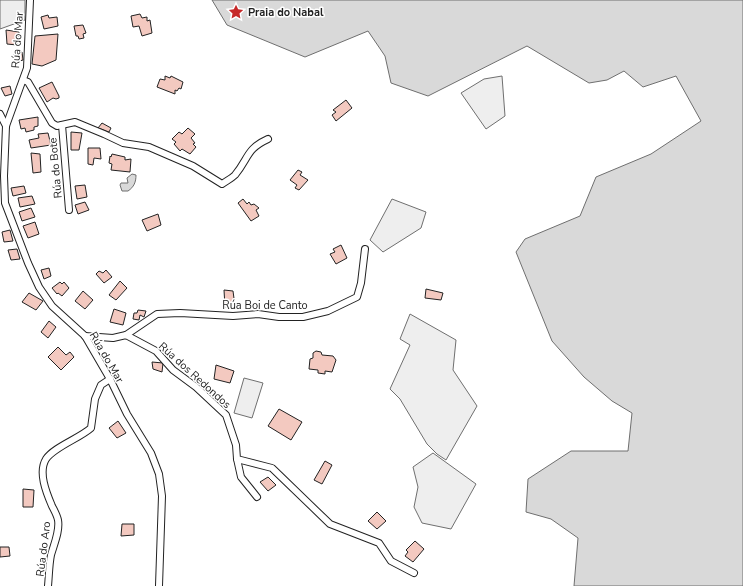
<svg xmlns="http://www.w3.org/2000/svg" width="743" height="586" font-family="'Nunito Sans',sans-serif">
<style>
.green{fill:#eee;stroke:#6f6f6f}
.water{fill:#d9d9d9;stroke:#6f6f6f}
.building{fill:#f3c9c0;stroke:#222}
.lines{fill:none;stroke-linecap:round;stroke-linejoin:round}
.minor-casing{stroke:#222;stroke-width:8}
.minor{stroke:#fff;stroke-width:6}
.labels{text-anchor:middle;stroke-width:3;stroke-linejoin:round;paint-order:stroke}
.poi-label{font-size:11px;font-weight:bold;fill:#222;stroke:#fff;text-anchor:start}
.street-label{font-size:11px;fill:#222;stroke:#fff}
</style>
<rect width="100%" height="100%" fill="#fff"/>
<g class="green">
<path d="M0,0h25v20l-25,9z"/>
<path d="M502,76l3,40 -19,13 -25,-36 23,-14z"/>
<path d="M392,199l34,13 -5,16 -38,24 -13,-12z"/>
<path d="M410,314l46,26 -3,30 24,36 -31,54 -9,-6 -10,-10 -27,-45 -10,-10 20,-44 -10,-6z"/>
<path d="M244,378l19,5 -11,35 -18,-5z"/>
<path d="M433,453l43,31 -25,45 -29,-6 -8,-16 4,-20 -5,-20z"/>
</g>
<g class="water">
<path d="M212,0h531v586h-169l4,-48 -27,-19 -25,-7 2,-33 43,-28h57l4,-38 -20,-12 -28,-24 -32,-36 -36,-89 9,-13 55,-23 16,-39 55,-23 50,-33 -25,-45 -33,11 -19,-16 -17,9 -18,3 -62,-37 -99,50 -37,-13 -6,-27 -17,-25 -63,26 -78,-32z"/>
<path d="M132,174l4,1c0,7 -2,12 -8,16h-6l-2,-6 1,-2h7l-1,-5z"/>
</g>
<g class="building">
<path d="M140,14l2,4 5,-1v4l3,-1 2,13 -10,3 -3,-10 -6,1 -2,-11z"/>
<path d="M48,15l1,3 8,-1 1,9 -14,3 -3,-12z"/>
<path d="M83,25l3,8 -3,1 1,4 -5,1 -1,-3h-2l-2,-10z"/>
<path d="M6,30l13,2 -2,13 -10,-1z"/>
<path d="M58,34l-2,26 -14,6 -10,-2 3,-28z"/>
<path d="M22,52l1,8 -7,2 -2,-8z"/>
<path d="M165,76l5,2 1,-2 12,6 -2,7 -2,-1 -2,3 -2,-1v4l-18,-7 3,-8 5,1z"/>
<path d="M52,82l7,14v2l-3,1 -3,-1 -6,4 -8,-14z"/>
<path d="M10,86l2,8 -7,2 -4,-8z"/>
<path d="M346,100l6,8 -16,13 -4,-6 4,-3 -3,-2z"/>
<path d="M38,117v9l-4,1v3l-8,2 -1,-4 -4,1 -2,-9z"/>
<path d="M102,123l9,5 -2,4 -11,-4z"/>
<path d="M188,128l7,6 -4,4 4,5 -2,1 3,3 -6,7 -8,-5 -2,2 -6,-7 2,-2 -4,-3 7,-7 3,2z"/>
<path d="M71,132l11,1 -3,17h-8z"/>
<path d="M48,133l3,12 -20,3 -2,-8 10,-2 -1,-4z"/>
<path d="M88,148h12l1,11 -7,-1 -1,7 -5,-1z"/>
<path d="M31,153l9,1 1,18 -8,1z"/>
<path d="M112,154l13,3v3l6,-1 -1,13 -19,-2 1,-6 -3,-1 1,-7 1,1z"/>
<path d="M298,170l4,2 -2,3 8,5 -9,10 -4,-2 2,-3 -7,-5z"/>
<path d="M85,185l2,12 -10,2 -2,-13z"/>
<path d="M24,186l2,7 -13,3 -2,-8z"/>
<path d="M32,196l3,8 -15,3 -2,-9z"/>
<path d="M243,199l4,5 2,-2 2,3 3,-1 5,4 -3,2 3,6 -8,5 -13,-18z"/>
<path d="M85,202l4,8 -11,4 -3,-9z"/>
<path d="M31,208l4,9 -13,4 -3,-9z"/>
<path d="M158,214l3,11 -14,6 -5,-11z"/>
<path d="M35,222l4,12 -11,4 -5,-12z"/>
<path d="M10,230l3,11 -9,1 -2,-10z"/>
<path d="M341,245l6,13 -11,6 -6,-10 5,-2 -2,-3z"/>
<path d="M17,249l3,10 -9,1 -3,-10z"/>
<path d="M49,268l2,8 -7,3 -3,-9z"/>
<path d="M106,270l6,7 -8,6 -8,-9 3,-3 4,2z"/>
<path d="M120,281l7,7 -11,12 -7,-5z"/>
<path d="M60,282l2,2 2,-2 5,6 -7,8 -4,-3 -1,1 -5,-6z"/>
<path d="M426,289l17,4 -2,7 -16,-2z"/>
<path d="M224,290l9,1 2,15 -10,1z"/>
<path d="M83,291l10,9 -8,9 -10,-8z"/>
<path d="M29,293l14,8 -7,9 -14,-8z"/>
<path d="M114,309l12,4 -3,12 -13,-3z"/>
<path d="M138,310l8,1 -2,6 -4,-2 -1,5 -6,-1 1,-6h3z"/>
<path d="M49,321l7,6 -8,11 -7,-6z"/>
<path d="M58,347l8,8 4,-3 4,5 -13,13 -13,-13z"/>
<path d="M316,351l5,1 1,3 11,1 3,4 -4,12 -7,-1v3l-7,-1v-3l-9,-1 1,-10 3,-1v-5z"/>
<path d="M152,362l11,1 -1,9 -9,-3z"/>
<path d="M216,365l18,6 -4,12 -16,-4z"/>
<path d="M279,409l23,13 -11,18 -23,-14z"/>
<path d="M118,421l8,12 -9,5 -8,-10z"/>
<path d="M325,461l7,4 -10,19 -8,-4z"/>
<path d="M268,477l8,8 -8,6 -8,-9z"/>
<path d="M23,489l11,1 -1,17h-10z"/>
<path d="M377,512l9,9 -9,8 -9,-8z"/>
<path d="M122,524h12v11l-13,1z"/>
<path d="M415,541l9,8 -11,13 -8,-6 3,-4 -2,-2z"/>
<path d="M0,547h9l1,9 -10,1z"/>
</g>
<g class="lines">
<g class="minor-casing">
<g id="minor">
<path d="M30,0l-3,68 -21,58 -2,50 1,27 23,60 11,24 13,19 33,30 25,43 17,35 24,39 8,21 3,22 -3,90"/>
<path d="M23,80l5,2 24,41 5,3 18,-4 29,12 19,9 26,4 44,19 29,18c4,-3 9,-5 13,-9 14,-17 11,-26 33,-36"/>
<path d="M0,114l6,12"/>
<path d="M62,125l7,85"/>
<path d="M126,335l31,-21 23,-1 53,3 25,-2 21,3h24l25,-6 29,-14 4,-14 4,-34"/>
<path d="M85,336l28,2 13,-3 30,16 17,19 23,17 30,28 10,30 1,14 35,9 58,56 49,19 12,18 23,12"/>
<path d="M237,459l4,18 16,20"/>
<path d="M48,586c1,-10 1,-21 3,-31 3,-11 9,-24 7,-35 -1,-5 -4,-10 -6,-14 -6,-14 -14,-34 -6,-47 8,-12 34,-21 45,-31l4,-29 6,-14 9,-6"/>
</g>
</g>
<use href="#minor" class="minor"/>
</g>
<defs>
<g id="sight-bare" transform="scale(1.2)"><path d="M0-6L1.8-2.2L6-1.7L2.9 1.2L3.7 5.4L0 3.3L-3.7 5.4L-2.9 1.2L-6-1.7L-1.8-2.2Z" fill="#c62828" stroke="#fff" stroke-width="2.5" paint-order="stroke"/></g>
</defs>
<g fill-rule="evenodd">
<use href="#sight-bare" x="236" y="12"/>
</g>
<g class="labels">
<g class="poi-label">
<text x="248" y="16">Praia do Nabal</text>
</g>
<g class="street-label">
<text transform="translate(17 40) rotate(-86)" y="4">Rúa do Mar</text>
<text transform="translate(55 168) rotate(-95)" y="4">Rúa do Bote</text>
<text x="265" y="309">Rúa Boi de Canto</text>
<text transform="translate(107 357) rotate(60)" y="4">Rúa do Mar</text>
<text transform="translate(195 375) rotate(42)" y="4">Rúa dos Redondos</text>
<text transform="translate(43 549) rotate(-83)" y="4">Rúa do Aro</text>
</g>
</g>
</svg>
